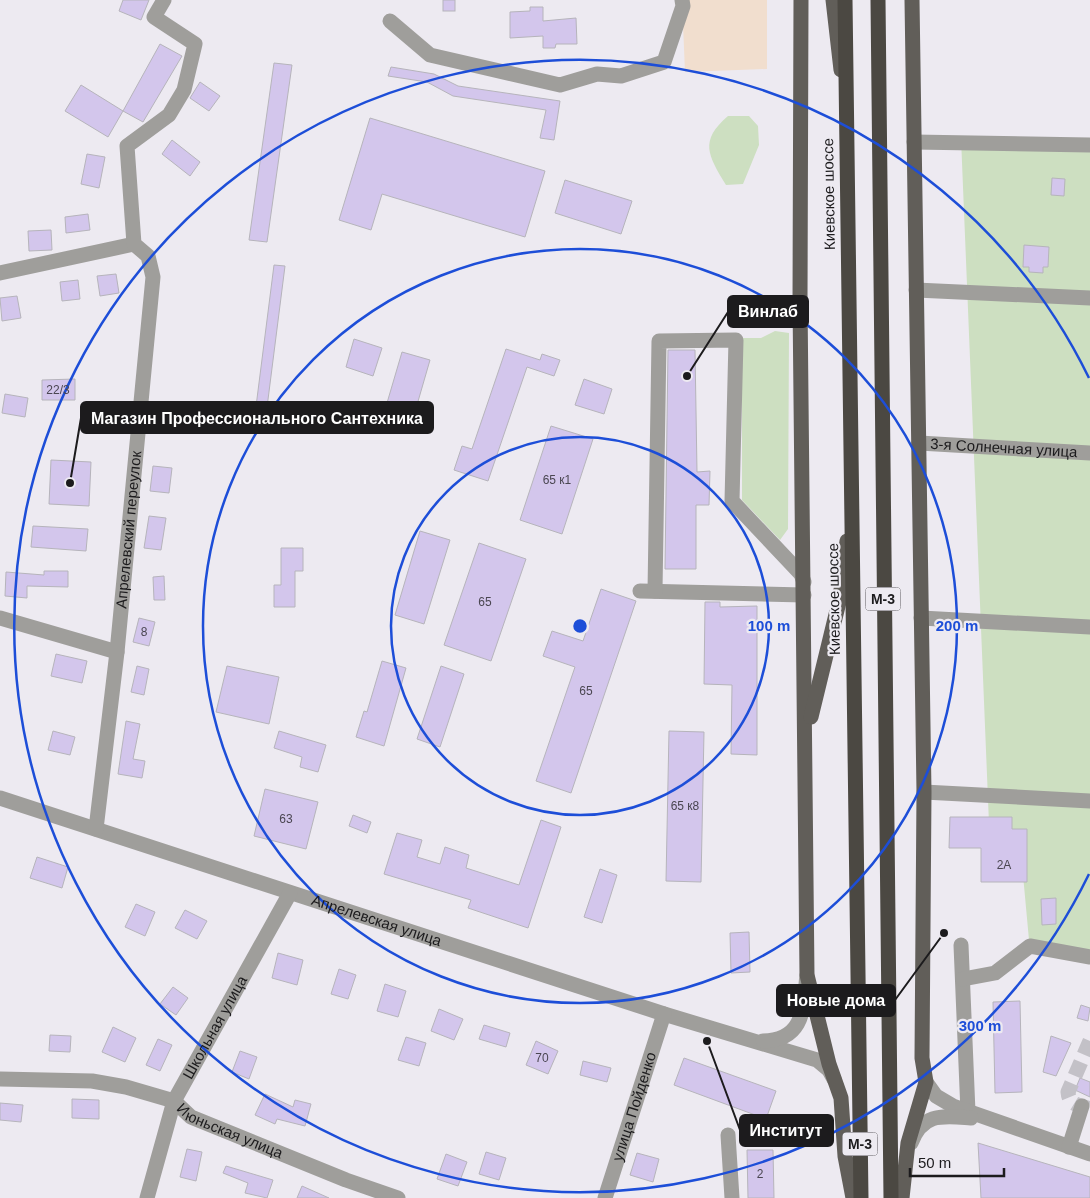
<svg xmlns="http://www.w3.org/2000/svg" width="1090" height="1198" font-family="Helvetica,sans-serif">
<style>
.commercial{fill:#f1dece}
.green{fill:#cddfc1}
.building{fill:#d3c6ec;stroke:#b6b4bb}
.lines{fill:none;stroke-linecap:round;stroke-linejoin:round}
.minor-tunnel{stroke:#c3c1c7;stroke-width:15;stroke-dasharray:15 8;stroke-linecap:butt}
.minor{stroke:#9f9e9b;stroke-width:15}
.major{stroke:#615e59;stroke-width:15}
.highway{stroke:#4b4842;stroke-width:15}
.ring{fill:none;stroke:#1d4ed8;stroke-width:2.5}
.labels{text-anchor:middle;stroke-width:4.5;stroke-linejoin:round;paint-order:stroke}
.number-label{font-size:12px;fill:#4a4651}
.shield{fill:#edeaf1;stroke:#5b595d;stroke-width:1}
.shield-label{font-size:14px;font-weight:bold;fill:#1c1b1d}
.street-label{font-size:15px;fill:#1c1b1d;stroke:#edeaf1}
.centre{fill:#1d4ed8;stroke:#edeaf1;stroke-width:2.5}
.ring-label{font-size:15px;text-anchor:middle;font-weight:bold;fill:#1d4ed8;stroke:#edeaf1;stroke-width:4.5;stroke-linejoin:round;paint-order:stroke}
.leader{fill:none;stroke:#1c1b1d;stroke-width:2}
.callout-dot{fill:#1c1b1d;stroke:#edeaf1;stroke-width:2}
.callout{fill:#1c1b1d;stroke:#1c1b1d;stroke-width:2}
.callout-label{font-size:16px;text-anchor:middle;font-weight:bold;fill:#fff}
</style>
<rect width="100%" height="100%" fill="#edeaf1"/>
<path class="commercial" d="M682,0h85v69l-82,3z"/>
<g class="green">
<path d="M728,116h21l9,10 1,19 -16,39 -17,1c-18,-30 -27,-44 2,-69z"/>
<path d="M961,138l129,5v810l-61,-13 -6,-65 -34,-51z"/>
<path d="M775,331l14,2 -1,196 -8,11 -38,-40v-162h19z"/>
</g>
<g class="building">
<path d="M123,0h26l-8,20 -22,-9z"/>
<rect x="443" y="0" width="12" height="11"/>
<path d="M530,7h13v14l33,-3 1,26h-21l-1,4h-12v-12l-33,2v-26l20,-1z"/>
<path d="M160,44l22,12 -39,66 -20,-11z"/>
<path d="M274,63l18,2 -25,177 -18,-2z"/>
<path d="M391,67l43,7 24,12 102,15 -6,39 -14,-2 6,-28 -93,-14 -26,-14 -39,-6z"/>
<path d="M200,82l20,14 -11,15 -19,-13z"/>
<path d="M81,85l42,26 -15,26 -43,-26z"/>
<path d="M370,118l175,53 -20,66 -143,-43 -11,36 -32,-10z"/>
<path d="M172,140l28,22 -10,14 -28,-22z"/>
<path d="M87,154l18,3 -6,31 -18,-4z"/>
<path d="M1052,178l13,1 -1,17 -13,-1z"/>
<path d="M565,180l67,21 -11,33 -66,-21z"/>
<path d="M88,214l2,16 -24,3 -1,-16z"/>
<path d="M51,230l1,20 -23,1 -1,-20z"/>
<path d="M1024,245l25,2 -1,20h-5v6l-14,-1v-5h-6z"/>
<path d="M274,265l11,1 -21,165 -11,-1z"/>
<path d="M116,274l3,19 -19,3 -3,-20z"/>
<path d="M78,280l2,19 -18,2 -2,-19z"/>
<path d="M17,296l4,22 -19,3 -2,-23z"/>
<path d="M354,339l28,9 -9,28 -27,-9z"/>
<path d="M506,349l34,11 2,-6 18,6 -6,16 -27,-9 -39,114 -34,-11 8,-24 10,3z"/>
<path d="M668,350h27l2,122 13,-1 -1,34h-13v64h-31z"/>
<path d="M402,352l28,8 -20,69 -28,-9z"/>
<path d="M75,379v21h-33v-20z"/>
<path d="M584,379l28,10 -8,25 -29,-9z"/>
<path d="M5,394l23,4 -3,19 -23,-4z"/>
<path d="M551,426l42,13 -31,95 -42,-14z"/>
<path d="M51,460l40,2 -2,44 -40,-2z"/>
<path d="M153,466l19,2 -3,25 -19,-2z"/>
<path d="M149,516l17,2 -5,32 -17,-2z"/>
<path d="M33,526l55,3 -2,22 -55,-4z"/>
<path d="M420,531l30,9 -26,84 -29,-9z"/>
<path d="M479,543l47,16 -35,102 -47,-16z"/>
<path d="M281,548h22v23h-8v36h-21v-22h7z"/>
<path d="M44,571h24v16l-41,-1v12l-22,-2 1,-24 38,3z"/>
<path d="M164,576l1,24h-11l-1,-23z"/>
<path d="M601,589l35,12 -65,192 -35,-12 39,-114 -32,-11 9,-25 31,10z"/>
<path d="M705,602h15v5l37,-1v149l-26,-1 1,-69 -28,-1z"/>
<path d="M139,618l16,4 -6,24 -16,-4z"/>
<path d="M56,654l31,7 -5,22 -31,-7z"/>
<path d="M382,661l24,7 -22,78 -28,-9 8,-26 3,1z"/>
<path d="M137,666l12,3 -5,26 -13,-3z"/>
<path d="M227,666l52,11 -10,47 -53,-12z"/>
<path d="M441,666l23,8 -24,73 -23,-8z"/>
<path d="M126,721l14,3 -7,35 12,2 -3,17 -24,-4z"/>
<path d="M53,731l22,6 -5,18 -22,-5z"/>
<path d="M279,731l47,14 -8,27 -18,-5 2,-10 -28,-9z"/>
<path d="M669,731l35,1 -3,150 -35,-1z"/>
<path d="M265,789l53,13 -12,47 -52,-13z"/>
<path d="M353,815l18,7 -4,11 -18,-7z"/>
<path d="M950,817h62v12h15v53h-46v-34h-32z"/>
<path d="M541,820l20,7 -33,101 -60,-20 3,-8 -87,-26 13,-41 25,7 -5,17 23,7 5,-17 24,8 -3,13 53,17z"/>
<path d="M37,857l31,10 -6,21 -32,-10z"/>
<path d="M600,869l17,6 -15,48 -18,-6z"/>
<path d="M1056,898v26l-14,1 -1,-26z"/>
<path d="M136,904l19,8 -10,24 -20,-9z"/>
<path d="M185,910l22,11 -10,18 -22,-11z"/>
<path d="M749,932l1,40 -19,1 -1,-40z"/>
<path d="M278,953l25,7 -6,25 -25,-7z"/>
<path d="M339,969l17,6 -8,24 -17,-5z"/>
<path d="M385,984l21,7 -8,26 -21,-6z"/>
<path d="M173,987l15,11 -12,17 -16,-11z"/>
<path d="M1020,1001l2,91 -27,1 -2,-91z"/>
<path d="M1081,1005l9,3 -2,13 -11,-3z"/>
<path d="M439,1009l24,10 -9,21 -23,-9z"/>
<path d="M484,1025l26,8 -4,14 -27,-8z"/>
<path d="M113,1027l23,11 -11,24 -23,-10z"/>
<path d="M50,1035l21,1 -1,16 -21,-1z"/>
<path d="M1051,1036l20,7 -15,33 -13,-4z"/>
<path d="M406,1037l20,6 -7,23 -21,-6z"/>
<path d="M158,1039l14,6 -12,26 -14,-6z"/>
<path d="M536,1041l22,10 -10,23 -22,-9z"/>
<path d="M240,1051l17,6 -8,22 -17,-7z"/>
<path d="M684,1058l92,33 -10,28 -92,-34z"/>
<path d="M583,1061l28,7 -4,14 -27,-7z"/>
<path d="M1080,1078l10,4v15l-15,-7z"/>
<path d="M265,1094l28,13 2,-7 16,4 -6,22 -28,-7 -2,5 -20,-9z"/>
<path d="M72,1099l27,1v19l-27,-1z"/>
<path d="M0,1103l23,2 -2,17 -21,-2z"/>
<path d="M978,1143l112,34v21h-109z"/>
<path d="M187,1149l15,3 -6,29 -16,-4z"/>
<path d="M747,1150h26l1,48h-26z"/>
<path d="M486,1152l20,6 -7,22 -20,-6z"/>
<path d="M637,1153l22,6 -6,23 -23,-7z"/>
<path d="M446,1154l21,8 -9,24 -21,-7z"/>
<path d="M226,1166l47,14 -6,18 -22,-5 3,-10 -25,-10z"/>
<path d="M302,1186l27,12h-32z"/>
</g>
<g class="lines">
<path class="minor-tunnel" d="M1090,1041l-22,51c1,13 11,13 22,17"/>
<g class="minor">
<path d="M390,21l40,34 130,30 37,-11 24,2 43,-14 19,-56 -1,-6"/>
<path d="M914,142l176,3"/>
<path d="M0,273l134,-29"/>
<path d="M916,290l174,8"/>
<path id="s1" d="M919,443l171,10"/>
<path d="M640,591l164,4"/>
<path d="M655,591l4,-250 77,-1 -4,161 69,73 3,8"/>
<path d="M0,618l117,34"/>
<path d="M921,618l169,9"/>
<path d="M924,792l166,9"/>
<path id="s2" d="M0,798l664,216 153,46 12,10 5,9"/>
<path id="s3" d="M96,829l21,-177 36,-375 -5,-21 -14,-12 -7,-98 42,-31 15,-25 11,-46 -41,-27 10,-17"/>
<path d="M961,945l7,167"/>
<path d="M963,979l32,-6 35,-27 60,11"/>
<path d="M763,1041c42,-1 40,-33 44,-66"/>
<path id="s4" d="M0,1079l92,2 34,6 48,14 17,16 155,63 52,18"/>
<path d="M926,1082l10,14 17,10 137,48"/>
<path d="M728,1135l4,63"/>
<path d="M911,1143c12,-31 32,-27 60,-25"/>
<path d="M1069,1147l13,-41"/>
<path id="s5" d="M147,1198l27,-97 116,-208"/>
<path id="s6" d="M605,1198l59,-184"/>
</g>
<g class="major">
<path d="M801,0l-1,302 7,673 22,89 12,34 4,58 8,42"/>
<path d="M833,0l8,70"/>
<path d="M811,717l29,-119 7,-57"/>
<path d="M902,1198l6,-55 18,-61 -4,-24 2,-266 -12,-792"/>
</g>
<g class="highway">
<path d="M845,0l16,1198"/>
<path d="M878,0l13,1198"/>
</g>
</g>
<g class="ring">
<circle cx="580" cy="626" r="189"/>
<circle cx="580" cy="626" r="377"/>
<path d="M1089 874A566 566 0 1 1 1089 378"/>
</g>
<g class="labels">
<g class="number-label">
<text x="58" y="394">22/3</text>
<text x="557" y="484">65 к1</text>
<text x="485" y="606">65</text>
<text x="144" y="636">8</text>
<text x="586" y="695">65</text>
<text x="685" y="810">65 к8</text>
<text x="286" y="823">63</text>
<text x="1004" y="869">2А</text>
<text x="542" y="1062">70</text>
<text x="760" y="1178">2</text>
</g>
<g class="shield">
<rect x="865.5" y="587.5" width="35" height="23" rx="4"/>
<rect x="842.5" y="1132.5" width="35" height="23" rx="4"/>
</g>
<g class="shield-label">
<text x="883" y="604">М-3</text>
<text x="860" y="1149">М-3</text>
</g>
<g class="street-label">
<text transform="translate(829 194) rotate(-91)" y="5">Киевское шоссе</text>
<text dy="5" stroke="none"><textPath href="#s1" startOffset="85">3-я Солнечная улица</textPath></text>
<text dy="5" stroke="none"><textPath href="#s3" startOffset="301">Апрелевский переулок</textPath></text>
<text transform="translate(834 599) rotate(-91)" y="5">Киевское шоссе</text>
<text dy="5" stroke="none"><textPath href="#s2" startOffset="396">Апрелевская улица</textPath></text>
<text dy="5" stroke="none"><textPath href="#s5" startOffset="185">Школьная улица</textPath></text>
<text dy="5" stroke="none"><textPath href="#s6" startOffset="96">улица Пойденко</textPath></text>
<text dy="5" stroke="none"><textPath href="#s4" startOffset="241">Июньская улица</textPath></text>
</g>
</g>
<circle cx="580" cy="626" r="8" class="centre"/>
<g class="ring-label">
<text x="769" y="631">100 m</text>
<text x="957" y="631">200 m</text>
<text x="980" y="1031">300 m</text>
</g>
<path class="leader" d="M687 376L728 312M70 483L81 418M944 933L895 1000M707 1041L740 1130"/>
<g class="callout-dot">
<circle cx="687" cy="376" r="5"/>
<circle cx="70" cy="483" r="5"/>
<circle cx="944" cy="933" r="5"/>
<circle cx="707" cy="1041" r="5"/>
</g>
<g class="callout">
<rect x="728" y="296" width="80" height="31" rx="5"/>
<rect x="81" y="402" width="352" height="31" rx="5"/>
<rect x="777" y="985" width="118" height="31" rx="5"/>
<rect x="740" y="1115" width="93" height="31" rx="5"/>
</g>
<g class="callout-label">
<text x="768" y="317">Винлаб</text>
<text x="257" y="424">Магазин Профессионального Сантехника</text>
<text x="836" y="1006">Новые дома</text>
<text x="786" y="1136">Институт</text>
</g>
<path d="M910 1168v8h94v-8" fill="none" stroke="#1c1b1d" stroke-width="2.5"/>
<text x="918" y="1168" font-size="15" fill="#1c1b1d" stroke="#edeaf1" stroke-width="4" paint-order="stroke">50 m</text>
</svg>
